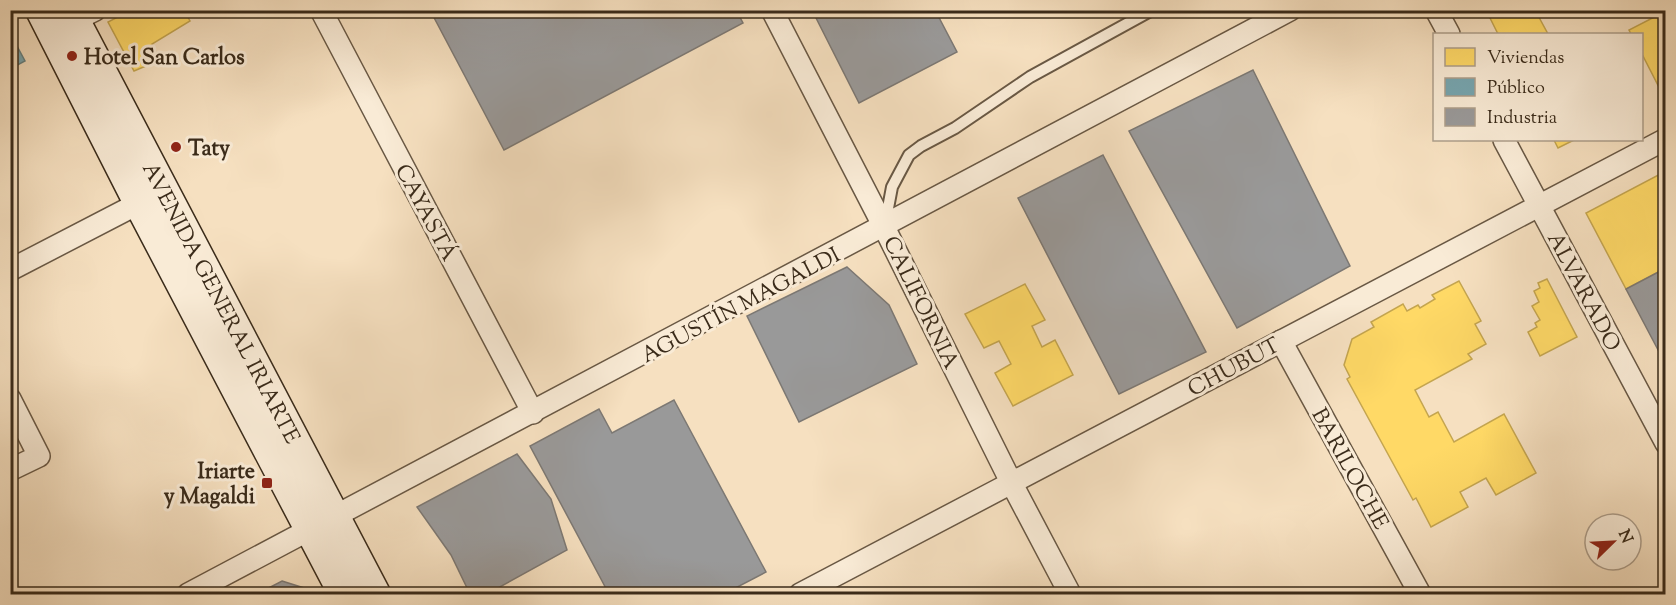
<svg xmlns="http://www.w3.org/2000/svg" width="1676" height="605" font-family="'Sorts Mill Goudy',serif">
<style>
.homes{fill:#ffd966;stroke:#c4a54f;stroke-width:1.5}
.public{fill:#76a5af;stroke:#648082;stroke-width:1.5}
.industry{fill:#999;stroke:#7c7873;stroke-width:1.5}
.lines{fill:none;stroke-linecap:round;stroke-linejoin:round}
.service-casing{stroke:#695844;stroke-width:14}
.minor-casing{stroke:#695844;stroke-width:24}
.secondary-casing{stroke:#3a2b1a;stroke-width:33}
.service{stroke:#f9ebd6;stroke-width:10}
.minor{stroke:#f9ebd6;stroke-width:21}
.secondary{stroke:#f9ebd6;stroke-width:30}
.poi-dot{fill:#8f2418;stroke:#f9ebd6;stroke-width:2}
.labels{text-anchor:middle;stroke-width:6;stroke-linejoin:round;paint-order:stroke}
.poi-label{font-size:22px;font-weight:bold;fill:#3a2b1a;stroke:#f9ebd6;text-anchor:start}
.street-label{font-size:22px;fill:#3a2b1a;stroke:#f9ebd6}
</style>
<rect width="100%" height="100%" fill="#f6e0c0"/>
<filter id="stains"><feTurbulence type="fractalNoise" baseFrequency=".00333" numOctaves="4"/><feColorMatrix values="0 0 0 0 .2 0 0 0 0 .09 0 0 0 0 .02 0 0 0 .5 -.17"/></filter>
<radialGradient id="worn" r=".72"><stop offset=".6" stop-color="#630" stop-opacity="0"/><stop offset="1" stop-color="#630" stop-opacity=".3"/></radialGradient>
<g class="homes">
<path d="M131,10h53l6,11 -38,23 8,16 -26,11 -26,-49z"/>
<path d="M1486,10h49l13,24h-50z"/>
<path d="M1666,11v86h-2l-22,-43v-20h-11l-2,-4z"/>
<path d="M1554,140h20l-16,8z"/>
<path d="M1666,171v97l-40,21 -40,-76z"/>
<path d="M1547,279l30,58 -37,19 -12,-24 9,-5 -2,-4 5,-3 -8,-14 7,-4 -5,-11 6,-3 -2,-5z"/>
<path d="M1459,281l22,40 -6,3 11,20 -18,10 4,5 -57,31 14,27 9,-5 16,30 50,-28 32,59 -40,22 -10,-17 -26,14 8,15 -37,20 -15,-29 -3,2 -66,-121 3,-2 -6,-12 8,-26 22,-12 -3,-5 32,-18 4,7 11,-6 2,3 15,-9 -3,-4z"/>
<path d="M1025,284l20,36 -13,6 10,21 13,-7 18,35 -60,31 -18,-33 16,-9 -12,-23 -15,7 -19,-34z"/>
</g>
<path class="public" d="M10,33l15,28 -15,8z"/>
<g class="industry">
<path d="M430,10h306l7,13 -239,127z"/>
<path d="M812,10h123l22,42 -98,51z"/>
<path d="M1253,70l97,196 -113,62 -108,-197z"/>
<path d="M1103,155l103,197 -87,42 -101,-196z"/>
<path d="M847,267l42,38 28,59 -118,58 -52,-106z"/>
<path d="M1666,268v97l-40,-76z"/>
<path d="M674,400l92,172 -42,22h-115l-79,-148 69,-37 13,24z"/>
<path d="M517,454l34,45 16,51 -80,44h-17l-19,-39 -34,-48z"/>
<path d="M282,581l22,7 4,6h-51z"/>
</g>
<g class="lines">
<g class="service-casing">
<path id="service" d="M885,224l7,-37 17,-32 12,-9 34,-18 75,-51 122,-67"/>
</g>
<g class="minor-casing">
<g id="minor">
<path d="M321,10l212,403"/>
<path d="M772,10l112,217 128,257 58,110"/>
<path d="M1436,10l13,24"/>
<path d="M63,26l32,-16"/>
<path d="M1504,140l162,303"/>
<path d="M10,270l139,-72"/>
<path d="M1281,341l139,253"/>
<path d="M10,399l29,57 -29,14"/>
<path d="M188,594l1102,-584"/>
<path d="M800,594l866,-455"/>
</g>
</g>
<g class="secondary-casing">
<g id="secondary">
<path d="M41,10l98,193 205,391"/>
<path id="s1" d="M69,10l306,584"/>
</g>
</g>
<use href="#service" class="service"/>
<use href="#minor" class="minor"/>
<use href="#secondary" class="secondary"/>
</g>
<g class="poi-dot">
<circle cx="72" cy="56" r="6"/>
<circle cx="176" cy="147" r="6"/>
<rect x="261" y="477" width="12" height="12" rx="3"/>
</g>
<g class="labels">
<g class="poi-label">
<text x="84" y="64">Hotel San Carlos</text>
<text x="188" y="155">Taty</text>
<text x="255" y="478" text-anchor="end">Iriarte<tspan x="255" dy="25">y Magaldi</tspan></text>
</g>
<g class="street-label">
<text transform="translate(427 212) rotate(62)" y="8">CAYASTÁ</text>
<text transform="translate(1585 291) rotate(62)" y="8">ALVARADO</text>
<text dy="8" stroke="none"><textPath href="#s1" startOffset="330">AVENIDA GENERAL IRIARTE</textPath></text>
<text transform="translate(922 302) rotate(64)" y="8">CALIFORNIA</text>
<text transform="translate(740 304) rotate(-28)" y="8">AGUSTÍN MAGALDI</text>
<text transform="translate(1233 366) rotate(-28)" y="8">CHUBUT</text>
<text transform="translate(1351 468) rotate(61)" y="8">BARILOCHE</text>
</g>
</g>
<rect width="1676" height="605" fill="none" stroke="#f6e0c0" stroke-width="36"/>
<rect x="12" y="12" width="1652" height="581" fill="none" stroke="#3a2b1a" stroke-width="3"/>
<rect x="18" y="18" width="1640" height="569" fill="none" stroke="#3a2b1a" stroke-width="1.5"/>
<rect x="1433" y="33" width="210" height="108" fill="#f9ebd6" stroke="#ad9e8b" stroke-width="1.5"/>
<rect x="1445" y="48" width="30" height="18" fill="#ffd966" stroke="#ad9e8b" stroke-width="1.5"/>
<text x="1487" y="63" font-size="18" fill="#3a2b1a">Viviendas</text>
<rect x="1445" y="78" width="30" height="18" fill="#76a5af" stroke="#ad9e8b" stroke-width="1.5"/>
<text x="1487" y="93" font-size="18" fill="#3a2b1a">Público</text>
<rect x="1445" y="108" width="30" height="18" fill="#999999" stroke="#ad9e8b" stroke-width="1.5"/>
<text x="1487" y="123" font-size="18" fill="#3a2b1a">Industria</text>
<g transform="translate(1613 542) rotate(66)"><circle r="28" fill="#f9ebd6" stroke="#ad9e8b" stroke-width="1.5"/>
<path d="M0-4.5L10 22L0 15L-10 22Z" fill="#8f2418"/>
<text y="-9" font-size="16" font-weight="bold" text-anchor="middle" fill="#3a2b1a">N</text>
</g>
<rect width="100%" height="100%" filter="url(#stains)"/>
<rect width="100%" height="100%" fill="url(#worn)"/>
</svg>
